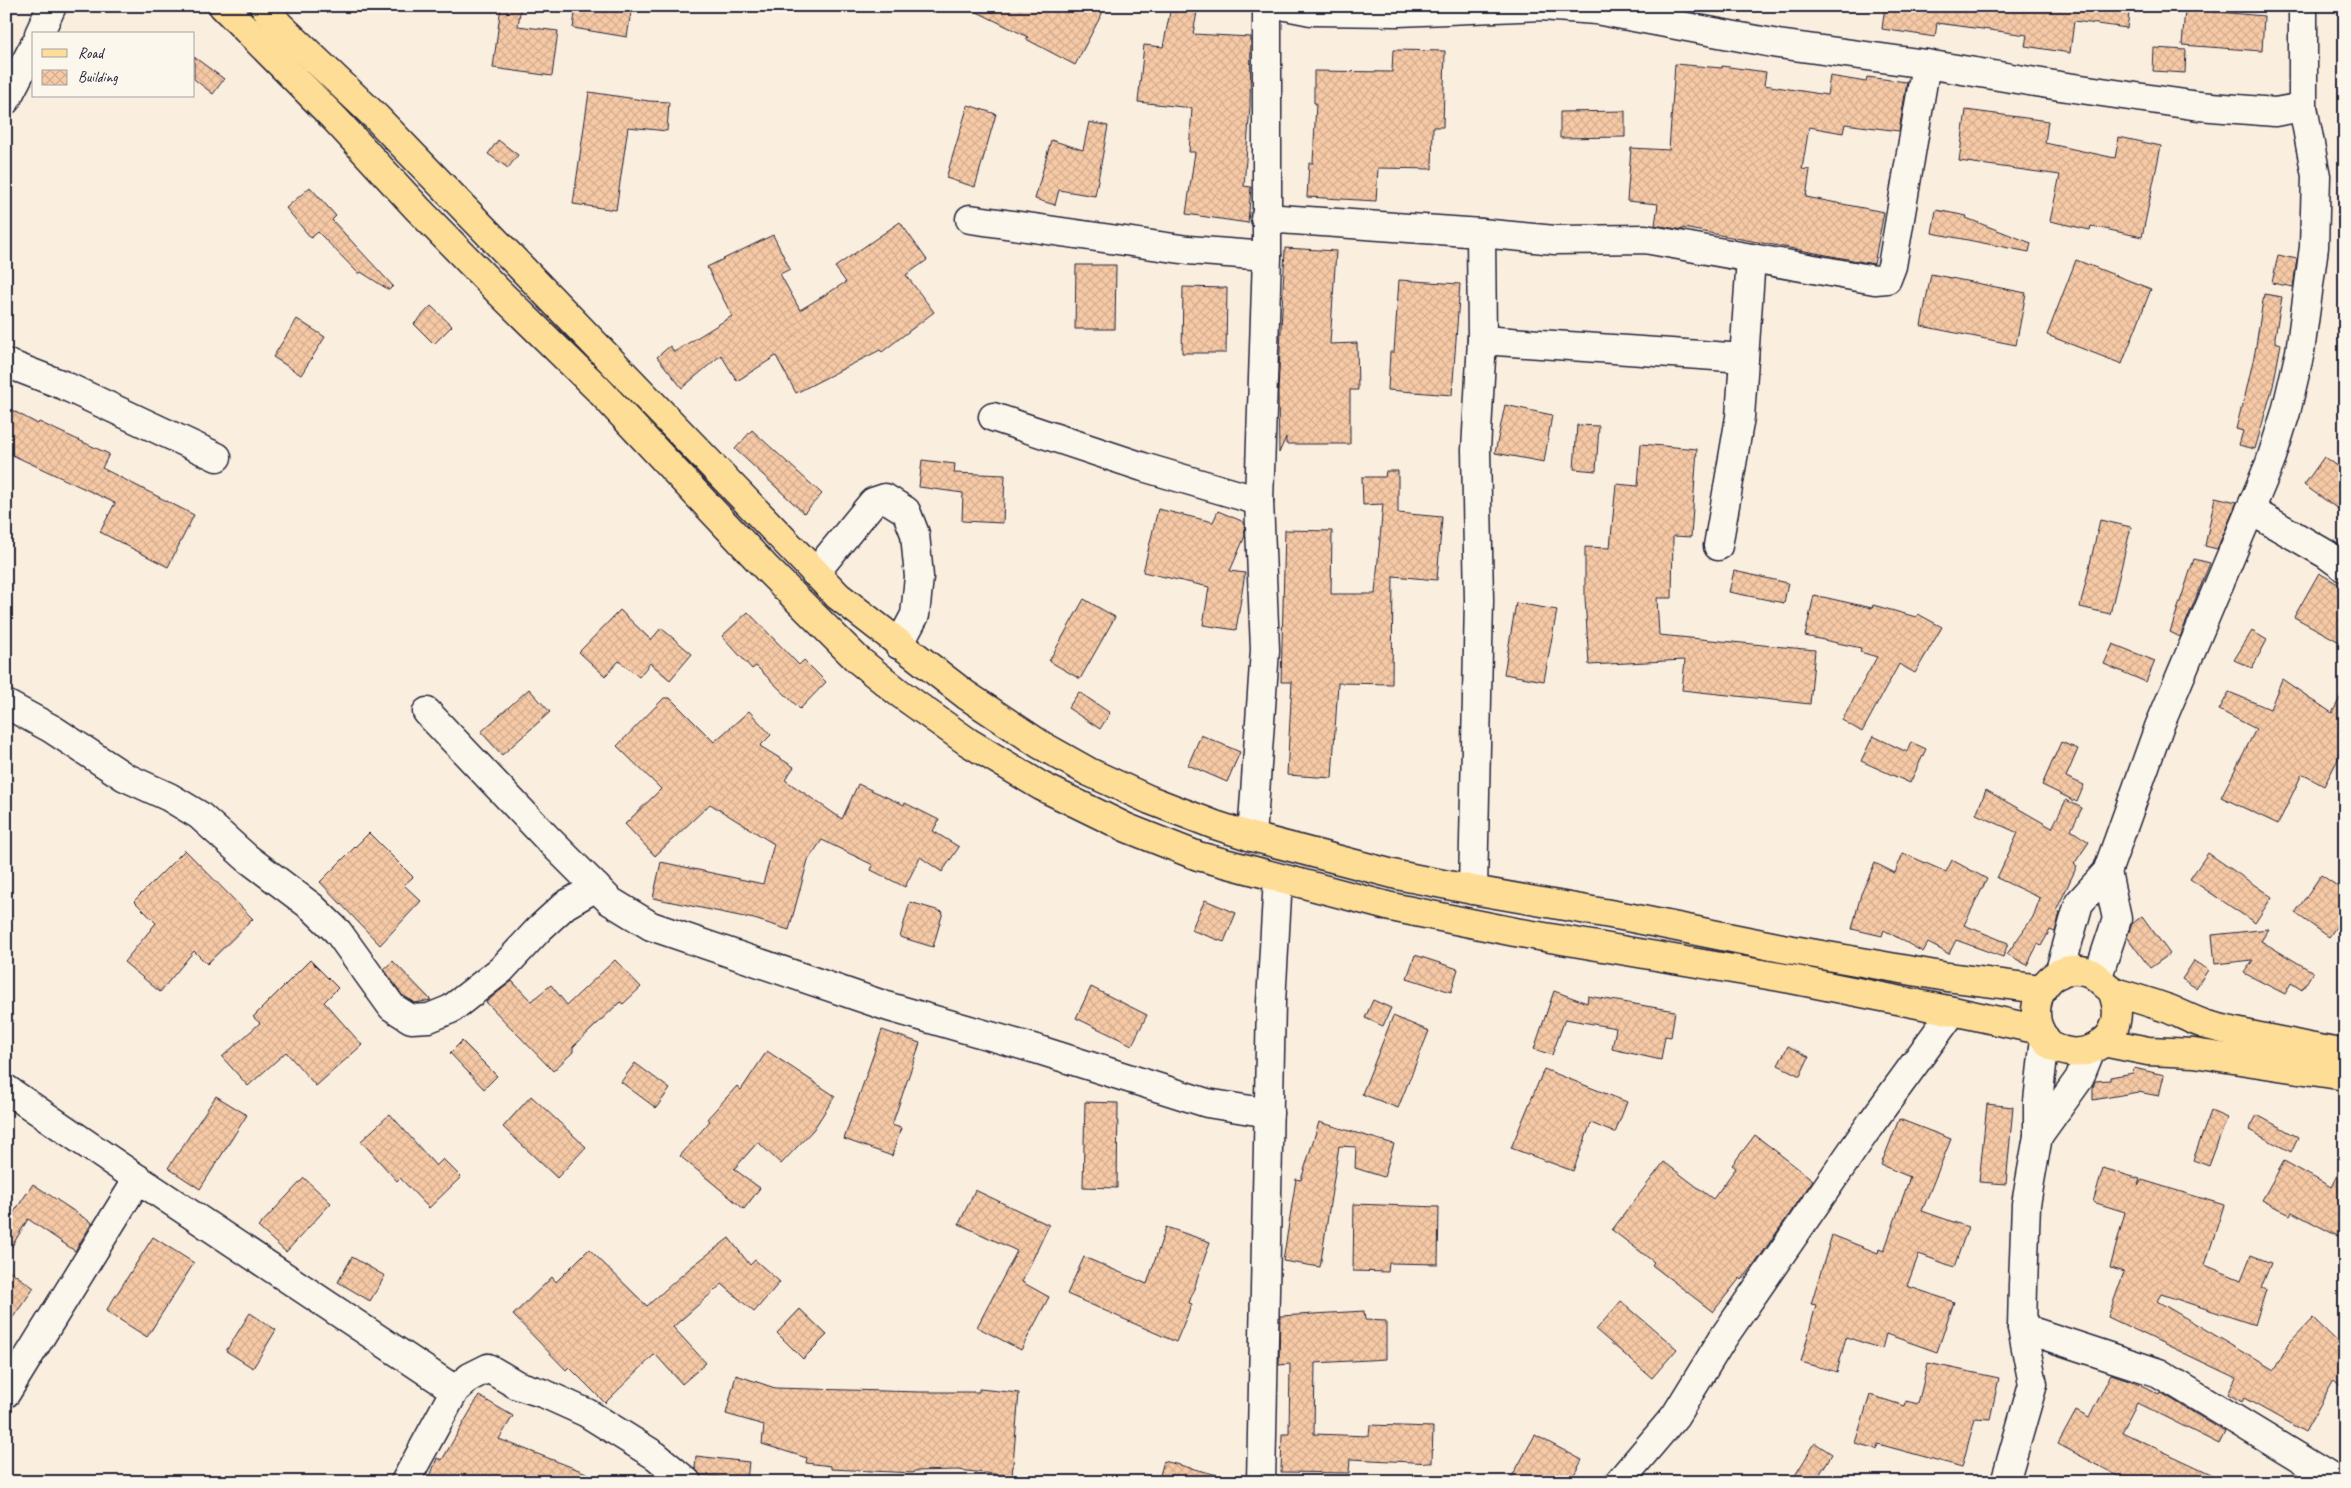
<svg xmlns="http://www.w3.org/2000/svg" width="2351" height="1488" font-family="Caveat,sans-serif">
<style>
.building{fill:url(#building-cross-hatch);stroke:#22223b}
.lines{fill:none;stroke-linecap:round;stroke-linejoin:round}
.minor-casing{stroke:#22223b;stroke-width:31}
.major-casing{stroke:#22223b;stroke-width:31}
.minor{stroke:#fbf7ec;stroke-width:28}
.major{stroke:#fedd96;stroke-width:28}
</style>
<defs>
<pattern id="building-cross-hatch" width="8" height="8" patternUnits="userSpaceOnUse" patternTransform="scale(1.25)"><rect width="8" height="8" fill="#f7caa6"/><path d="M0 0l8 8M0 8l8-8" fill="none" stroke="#d3ad90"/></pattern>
</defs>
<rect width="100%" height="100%" fill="#faeede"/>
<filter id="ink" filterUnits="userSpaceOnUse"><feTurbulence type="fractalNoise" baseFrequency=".02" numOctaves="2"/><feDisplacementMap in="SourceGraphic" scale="10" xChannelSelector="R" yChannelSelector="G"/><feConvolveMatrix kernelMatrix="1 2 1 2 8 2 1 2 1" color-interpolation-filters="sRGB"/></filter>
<g filter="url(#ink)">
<g class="building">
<path d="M501,6h20l-3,20 40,5 -6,45 -59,-8z"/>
<path d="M576,6h56l-5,31 -54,-9z"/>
<path d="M965,6h141l-31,59 -49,-26 2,-2z"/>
<path d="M1885,6h245l-3,22 -53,-7 -4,32 -45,-7 2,-11 -90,-12 -2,14 -53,-8z"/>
<path d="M1171,7l26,5 -4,22 58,3 -1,70 -6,79 7,1 -3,36 -62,-9 9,-62h-6l3,-44 -54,-6 6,-57 19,2z"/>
<path d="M2185,9l79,7 -2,35 -80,-6z"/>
<path d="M2154,48l32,2 -1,23 -32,-2z"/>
<path d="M1393,50l52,1 -2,76h-10l-1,42 -54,-1 -2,33 -69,-4 2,-34h4l3,-60h-2v-32l78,1z"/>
<path d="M194,57l30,22 -11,15 -19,-15z"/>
<path d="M1675,64l47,4v-2l44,6 -2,13 63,10 3,-19 36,6 1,-5 40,5 -8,49 -54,-7 -2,9 -34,-6 -7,42 8,1 -4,27 78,15 -10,52 -191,-36v2l-28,-5 3,-21 -31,-3 4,-53 38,2z"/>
<path d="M589,92l60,9 20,1 -2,29 -39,-4 -12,83 -43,-6z"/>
<path d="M968,105l28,9 -21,73 -29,-9z"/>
<path d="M1966,110l82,11 -3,22 70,15 4,-21 42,9 -19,91 -51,-11 -1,4 -40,-9 10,-46 -101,-14z"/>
<path d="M1625,111v26l-65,1v-26z"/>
<path d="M1089,122l19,4 -13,70 -36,-6 -4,15 -20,-6 16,-59 32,10z"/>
<path d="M498,140l20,15 -10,13 -20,-14z"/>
<path d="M310,187l26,29 -4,4 61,66 -4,4 -28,-18 -2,2 -41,-42 -7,6 -25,-30z"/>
<path d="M1936,210l31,6 -1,2 65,25 -2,9 -97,-19z"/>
<path d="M900,222l27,38 -21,15 28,37 -52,40 -2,-2 -84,43 -20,-37 -39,25 -16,-26 -39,33 -25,-31 13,-11 4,6 58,-36 -25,-49 66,-32 17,34 -10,5 20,36 46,-28 -11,-15z"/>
<path d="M1285,248l51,3 -6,93 27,-1 1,47h-8v54h-64v-7l-7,16 -1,-61z"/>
<path d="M2278,255l19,4 -4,28 -21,-4z"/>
<path d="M2076,260l75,29 -29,75 -75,-29z"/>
<path d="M1076,265h40l-1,64h-40z"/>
<path d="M1931,274l95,19 -10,52 -95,-19z"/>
<path d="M1399,280l61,4 -8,111 -64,-5 2,-38h4z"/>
<path d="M1183,287l44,1 -1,65h-44z"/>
<path d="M2264,294l18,3 -7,40v5l6,2 -8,42 -18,63 -16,-4 4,-14 -7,-2 6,-24h1l12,-53z"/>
<path d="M431,306l21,20 -18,18 -20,-20z"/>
<path d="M297,319l28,18 -24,38 -28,-18z"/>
<path d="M1505,405l47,10 -8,47 -49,-9z"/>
<path d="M6,407l32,17 1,-2 70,32 -7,14 92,47 -26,52 -68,-35 15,-29 -109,-51z"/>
<path d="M1577,425l22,1 -3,45 -22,-2z"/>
<path d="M752,430l70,64 -18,19 -69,-64z"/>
<path d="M1641,444l56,5 -6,88 -18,-1 -1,62h-15l2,37 156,15 -5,54 -128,-14 3,-30 -96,5 -4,-67v-51l25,1 6,-64 22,2z"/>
<path d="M2324,457l21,15v42l-41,-29z"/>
<path d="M922,460l33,4 -1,9 51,2 -2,48 -41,-2 1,-28 -44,-6z"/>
<path d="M1386,471h12v42l44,4 -5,63 -44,-4 -1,108 -54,-1 -6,95 -45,-3 5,-93h-11l4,-152 47,1 -1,63h44l8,-90 -20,1 -1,-28h23z"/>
<path d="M2215,497l22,5 -20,47 -12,-3z"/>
<path d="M1158,509l55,13 5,-11 26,11 1,14 -15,35 15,2 -9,57 -33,-5 6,-38 -66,-15z"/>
<path d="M2100,520l31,7 -21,87 -30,-7z"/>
<path d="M2194,559l16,4 -30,74 -10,-5z"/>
<path d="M1734,571l54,12 -4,20 -55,-11z"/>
<path d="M2319,573l26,15v57l-51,-28z"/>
<path d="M1814,595l58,13 1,-3 43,12 2,-3 24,13 -27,46 -16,-9 -37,68 -20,-12 35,-63 -17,-5 1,-4 -56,-12z"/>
<path d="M1084,599l31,18 -35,62 -31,-18z"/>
<path d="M1516,603l41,7 -13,71 -40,-7z"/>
<path d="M620,610l31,30 10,-12 31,26 -22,26 -20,-17 -11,14 -20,-16 -14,15 -26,-24z"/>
<path d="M748,612l51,53 5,-5 22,22 -26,27 -44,-43 -4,3 -30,-33z"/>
<path d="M2252,631l15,9 -15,28 -18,-8z"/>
<path d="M2113,644l42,17 -9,21 -42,-18z"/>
<path d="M2282,679l50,34 13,-24v57l-21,40 -22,-12 -24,50 -57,-27 35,-68 -37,-19 10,-18 41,17z"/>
<path d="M529,689l21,23 -48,43 -21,-23z"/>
<path d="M1079,692l31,21 -10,16 -32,-21z"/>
<path d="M664,698h6l44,44 35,-31 22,24 -11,11 34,21 -9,13 57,39 16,-35 46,21 1,-2 34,17 -6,11 26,16 -17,25 -22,-15 -15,30 -34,-17 2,-5 -51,-25 -14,20 -19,70 -35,-11 -101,-21 8,-36 102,22 11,-40 -64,-40 -55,52 -30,-32 36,-35 -44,-43z"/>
<path d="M1201,735l39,17 -13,30 -39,-17z"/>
<path d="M1873,736l34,16 4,-10 15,7 -16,34 -49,-22z"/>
<path d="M2061,742l17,7 -12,28 18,8 -7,17 -35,-17z"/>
<path d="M1986,790l66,38 14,-28 16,8 -11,22 18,12 -15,22 3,2 -21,45 4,1 -5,20 -5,-2 -9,16 -3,-2 -11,21 -20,-11 26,-37 7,-19 -43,-20 21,-45 -42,-19z"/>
<path d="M369,833l44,44 -9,8 17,16 -41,44 -60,-63z"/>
<path d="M185,850l68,69 -46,45 -13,-13 -34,41 -36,-30 32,-39 -22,-22z"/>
<path d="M1903,853l43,19 6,-12 35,19 -23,46 44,18 -5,14 -47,-17 -7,14 -21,-11 -5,9 -39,-22 -2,6 -30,-7 9,-35 14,-31 20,10z"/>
<path d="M2208,853l64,44 -17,26 -65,-44z"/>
<path d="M2321,875l24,16v23l-16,23 -34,-24z"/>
<path d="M1205,900l31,13 -12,29 -33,-12z"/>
<path d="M910,902l33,10 -10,35 -33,-10z"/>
<path d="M2142,916l28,38 -20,14 -23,-31 5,-13z"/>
<path d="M2269,929l-8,12 52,31 -11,18 -11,-7 -6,11 -41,-21 9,-13 -38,4 -3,-29z"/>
<path d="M1415,955l43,14 -7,23 -44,-14z"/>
<path d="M310,960l28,28 -14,14 38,43 -46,41 -30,-34 -38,34 -26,-29 38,-34 -7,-6z"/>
<path d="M615,960l26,27 -18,17 -3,-2 -47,45v5l-20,19 -67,-69 26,-21 19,20 20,-16 16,20z"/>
<path d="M393,961l38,39 -16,3 -13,-8 -18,-26z"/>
<path d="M2194,961l14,9 -12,18 -14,-9z"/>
<path d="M1091,987l56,28 -15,30 -56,-27z"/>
<path d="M1554,991l33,12 1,-7 87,15 -4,26 -6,-1 -4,24 -49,-11 4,-21 -51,-9 -13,36 -18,-6z"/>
<path d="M1373,1000l18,8 -8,18 -18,-8z"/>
<path d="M1393,1016l36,15 -31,77 -36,-14z"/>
<path d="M882,1030l38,13 -28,82 9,3 -9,28 -48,-17z"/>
<path d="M462,1041l35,35 -13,13 -34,-36z"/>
<path d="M1788,1046l21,11 -9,19 -22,-11z"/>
<path d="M767,1051l68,45 -22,34 -32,34 -23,-22 -24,27 26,19 -16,21 -64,-53 30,-35 -3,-2 30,-33 4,4z"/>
<path d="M635,1063l35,26 -14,19 -35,-26z"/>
<path d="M2134,1068l30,7 -5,21 -21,-4 -45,8v-13l2,-6 15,-1v-3l23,-4z"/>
<path d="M1544,1069l83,33 -12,31 -24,-10 -18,48 -62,-23z"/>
<path d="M216,1096l31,19 -47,74 -32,-21z"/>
<path d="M531,1096l55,51 -29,31 -54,-51z"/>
<path d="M1085,1102l33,1 -1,85 -34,-1z"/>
<path d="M1987,1104l26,3 -7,77 -27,-2z"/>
<path d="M2211,1111l16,7 -18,48 -16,-6z"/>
<path d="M390,1114l46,52 7,-7 18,18 -32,31 -29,-30 -3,3 -36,-40z"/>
<path d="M2257,1115l41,22 -7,15 -42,-22z"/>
<path d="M1899,1119l52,20 -29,72 46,16 -14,40 -35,-13 -12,32 47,16 -17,50 -51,-18 -4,15 -36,-12 -9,35 -36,-10 15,-57 -5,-1 21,-69 46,18 1,-4 5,2 26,-74 -29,-12z"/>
<path d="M1319,1122l75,22 -10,33 -29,-9 1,-21 -17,-1 -19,121 -37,-6 13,-82 5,1z"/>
<path d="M1755,1135l58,45 -59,85 -12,15 -2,-2 -27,34 -61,-47 2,-3 -42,-32 52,-68 49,37 23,-31 -4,-3z"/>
<path d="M2345,1160v80l-53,-28 -2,3 -28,-15 22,-39 47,26z"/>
<path d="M2103,1168l37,11 -2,7 4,-6 82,25 -19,60 36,15 10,-25 20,8 -10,25 5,2 -11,35 -94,-31 -4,7 117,69 16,-28 23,-24 32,31v41l-11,-10 -29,52 -61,-34 -2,4 -14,-8 8,-16 -128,-61 16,-45 -14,-4 15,-56 -32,-10z"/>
<path d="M304,1178l27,25 -45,49 -28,-25z"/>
<path d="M33,1184l59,39 -17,28 -47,-32 -22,37v-32z"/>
<path d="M975,1190l74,35 -27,57 27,15 -28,53 -44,-23 40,-76 -58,-27z"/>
<path d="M1354,1204l85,3 -1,57 -49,-1 -1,9 -35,-1z"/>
<path d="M1166,1227l44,15 -21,61 3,1 -16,38 -109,-48 17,-37 63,27z"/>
<path d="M153,1237l41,26 -47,74 -41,-26z"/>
<path d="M729,1238l21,27 5,-5 25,22 -26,30 -32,-28 -49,43 33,36 -24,21 -27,-30 -50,49 -36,-36 -3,3 -53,-55 39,-38 4,5 33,-33 58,57 43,-38z"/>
<path d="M352,1257l33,19 -15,25 -32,-19z"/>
<path d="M6,1268l28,20 -28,39z"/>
<path d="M1621,1301l56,48 -25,29 -56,-48z"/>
<path d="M800,1309l27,26 -24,24 -26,-26z"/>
<path d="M1364,1311l1,9 21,1v38l-71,4 -1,71 55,2 1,-11 63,2 -1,36 -82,-4 -1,14 -68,-1 1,-38h7l1,-70 -11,1 1,-49z"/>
<path d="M250,1313l26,17 -23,38 -27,-17z"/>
<path d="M1928,1363l71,15 -9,41 -15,-1 -13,49 -84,-23 -1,5 -22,-6 15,-48 35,11 1,-5 12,3z"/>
<path d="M2111,1374l24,8 24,12 1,-2 65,40 -6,12 -82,-41 -15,29 106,50h-110l2,-5 -62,-33 18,-33 13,7z"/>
<path d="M736,1375l39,13 145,4h59v-3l40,4 -7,83 -54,-6 -44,1 -1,2 -82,-4v-3l-25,-3 1,-5 -45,-14 2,-19 -38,-11z"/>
<path d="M479,1396l34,20 -14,23 103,40v3h-174l9,-24 5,2z"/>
<path d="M1535,1435l47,25 -12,22h-61z"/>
<path d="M1815,1443l17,11 -17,28h-24z"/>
<path d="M696,1456l53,6 -2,18 -47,-5 -5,-7z"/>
<path d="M1164,1461l57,15v6h-63z"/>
</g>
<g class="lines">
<g class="minor-casing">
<g id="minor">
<path d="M1286,6l25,5 87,1 143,-6 55,4 182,34 148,20 134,22 139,20 76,6 28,-5"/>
<path d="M39,34l13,-28"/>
<path d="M6,100l28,-54"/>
<path d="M1265,218l216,15"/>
<path d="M970,219l218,31 79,6"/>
<path d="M1482,340l262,18"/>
<path d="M6,363l57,22 154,72"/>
<path d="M993,417l150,50 116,34"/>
<path d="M2250,510l76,44 19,14"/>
<path d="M1718,546l22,-129 11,-159"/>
<path d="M815,573l58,-71 12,-4 21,13 9,23 4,43 -4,38 -16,30"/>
<path d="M6,704l46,25 73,48 44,20 30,18 48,43 65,49 26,25 54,75 19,12 18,-1 22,-9 50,-39 39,-42 25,-23 31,-18"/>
<path d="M427,712l119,125 64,64 41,25 238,81 147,42 171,54 62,10"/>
<path d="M1252,837l13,-187 -6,-149 8,-245v-250"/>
<path d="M1473,890l6,-290 -3,-150 6,-110 -1,-107 74,7 90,-1 230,41 12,-1 5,-13 34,-202"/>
<path d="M2059,974l20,-71 28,-31 52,-145 111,-264 16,-51 14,-60 14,-105 2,-71 -13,-69v-101"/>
<path d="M2098,976l19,-57 -10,-47"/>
<path d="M6,1089l132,90 317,211"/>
<path d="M2038,1136l41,-57 11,-27"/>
<path d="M2022,1328l137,45 179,109"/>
<path d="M6,1393l132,-214"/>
<path d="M405,1482l50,-92 15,-13 18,-9 29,17 28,9 42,19 69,43 31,26"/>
<path d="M1261,1482l10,-480 7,-124"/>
<path d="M1619,1482l56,-66 48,-78 149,-216 81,-111"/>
<path d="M2005,1482l28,-98 -11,-56 1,-43 3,-81 12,-68v-35l7,-63"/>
</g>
</g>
<g class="major-casing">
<g id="major">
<path d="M223,6l112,113 83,90 81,83 99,97 169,180 90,90 41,33 70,50 73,44 86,42 71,28 193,51 124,25 276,47 162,32 87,19"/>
<path d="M264,6l15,19 98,93 461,478 128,99 75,50 48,27 61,28 65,25 37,12 145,38 76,15 154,27 155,31 165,29 94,12"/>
<path d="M2112,991c25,59 -54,83 -73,38 -11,-28 9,-63 41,-59 18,2 23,18 38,23 17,5 34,10 51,16 12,5 25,12 38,16 26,7 52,12 78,17 20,4 40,9 60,11"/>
<path d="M2103,1042l45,9 46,2 151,23"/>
</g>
</g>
<use href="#minor" class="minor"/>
<use href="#major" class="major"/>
</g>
</g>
<rect width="2351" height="1488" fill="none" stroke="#fbf7ec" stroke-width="25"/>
<rect x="12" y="12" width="2326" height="1463" fill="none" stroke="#22223b" stroke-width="2" filter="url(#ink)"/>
<rect x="32" y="32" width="162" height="65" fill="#fbf7ec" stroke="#a4a2a5"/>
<rect x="42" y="49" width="25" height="8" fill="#fedd96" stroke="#a4a2a5"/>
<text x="78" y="58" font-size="15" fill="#22223b">Road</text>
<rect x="42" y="70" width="25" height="15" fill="url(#building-cross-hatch)" stroke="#a4a2a5"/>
<text x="78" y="82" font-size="15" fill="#22223b">Building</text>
</svg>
